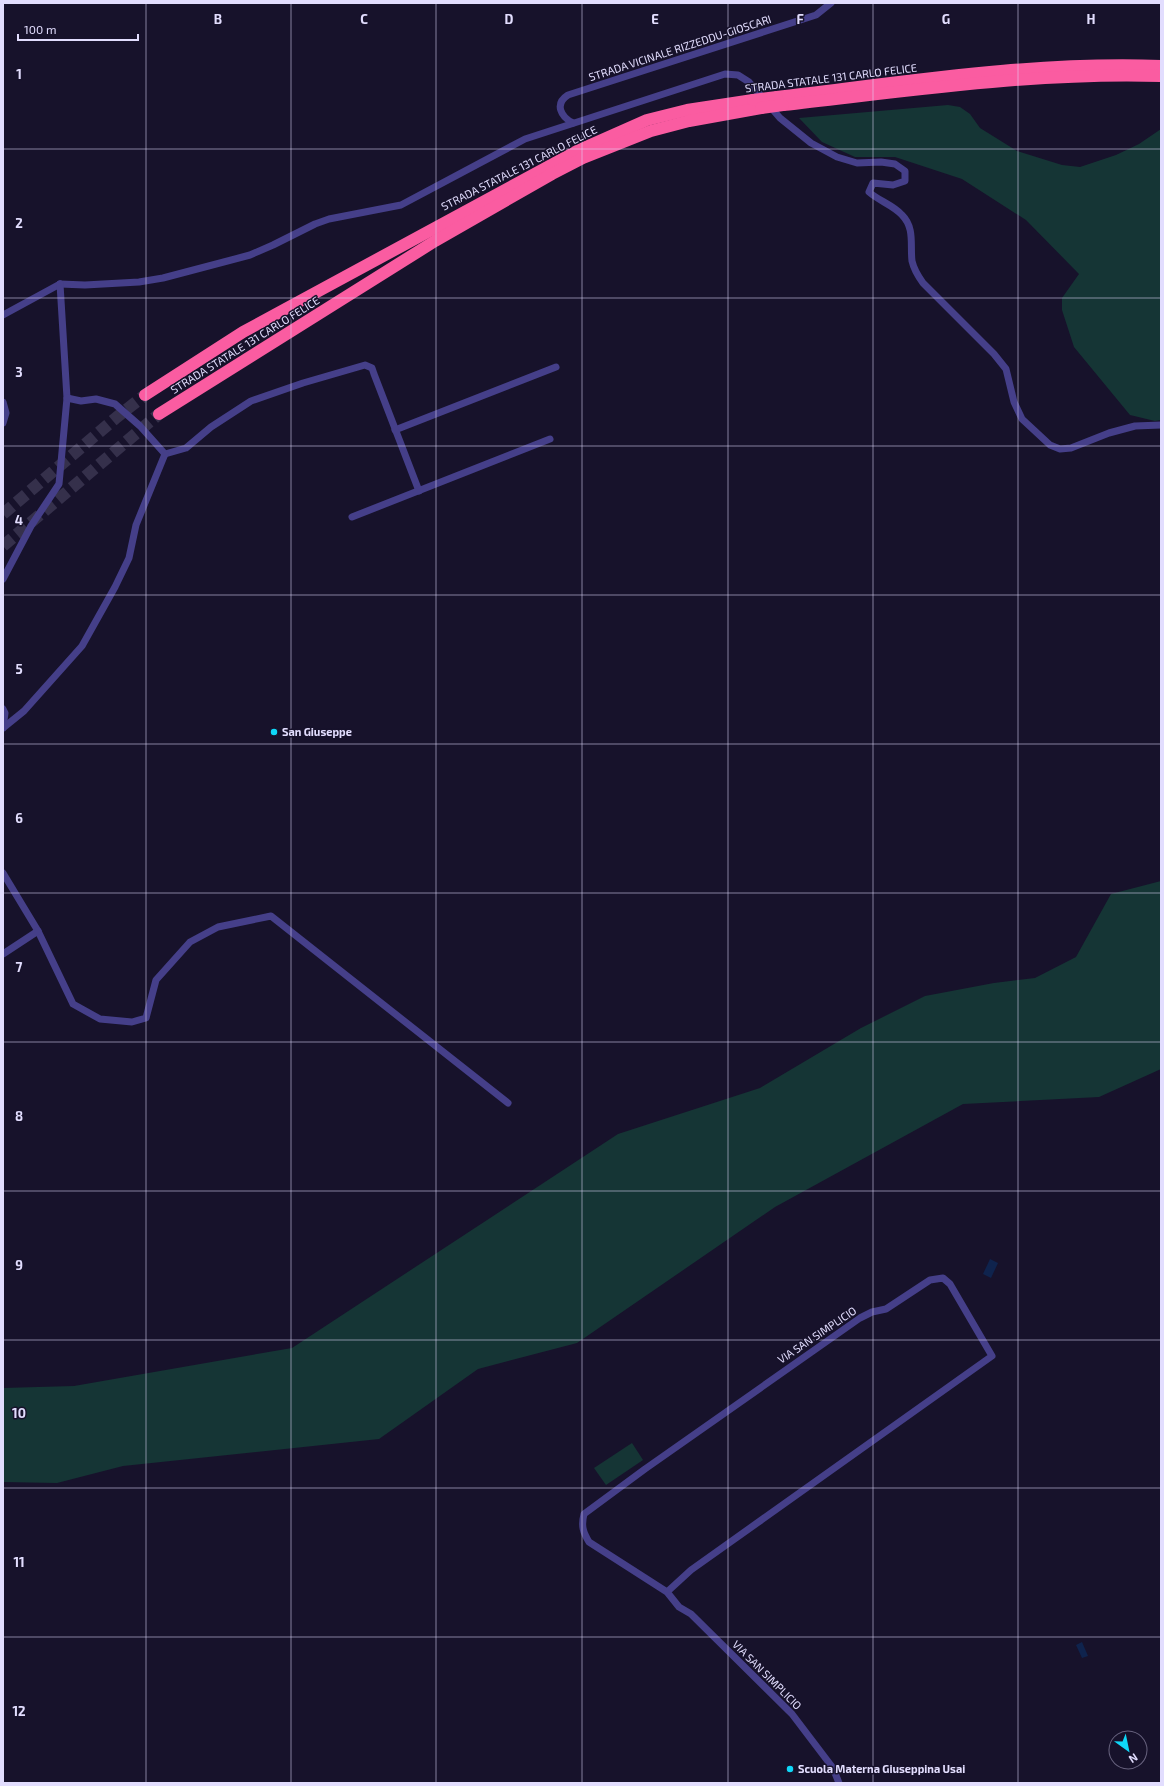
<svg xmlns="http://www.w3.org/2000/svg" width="1164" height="1786" font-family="'Exo 2',sans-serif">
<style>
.green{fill:#153535}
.water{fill:#0f234d}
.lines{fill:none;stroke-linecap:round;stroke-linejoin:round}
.highway-tunnel{stroke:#35304b;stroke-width:12;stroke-dasharray:12 6;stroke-linecap:butt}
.street{stroke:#453f89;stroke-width:7}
.highway{stroke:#fa5ca1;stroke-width:12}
.highway-bridge{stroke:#fa5ca1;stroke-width:12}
.grid{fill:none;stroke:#e2ddfe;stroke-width:1;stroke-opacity:0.55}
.poi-dot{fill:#0fd7f8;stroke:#17122b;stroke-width:1.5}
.labels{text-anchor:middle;stroke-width:3;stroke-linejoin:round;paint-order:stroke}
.street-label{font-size:11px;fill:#e2ddfe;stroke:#17122b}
.poi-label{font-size:11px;font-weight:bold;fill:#e2ddfe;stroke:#17122b;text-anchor:start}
.grid-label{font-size:13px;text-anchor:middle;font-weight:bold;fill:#e2ddfe;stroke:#17122b;stroke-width:3;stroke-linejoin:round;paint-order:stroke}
</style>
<rect width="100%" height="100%" fill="#17122b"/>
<g class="green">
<path d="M948,105l12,2 10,7 10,14 37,23 45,14 18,2 36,-12 23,-11 22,-15v291l-6,1 -25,-6 -56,-68 -12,-37v-12l17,-24 -53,-54 -64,-41 -67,-22h-40l-33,-15 -23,-24z"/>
<path d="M1161,881v188l-62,28 -136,7 -188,103 -198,136 -99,26 -99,70 -256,27 -66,17 -54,-1v-94l71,-2 218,-38 326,-214 142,-46 101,-60 64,-32 69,-13 41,-5 41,-21 35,-63z"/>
<path d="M632,1443l11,17 -37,25 -12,-17z"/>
</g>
<g class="water">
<path d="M990,1259l8,4 -7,15 -8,-4z"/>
<path d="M1082,1642l6,14 -6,2 -6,-13z"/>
</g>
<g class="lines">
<g class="highway-tunnel">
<path d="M3,514l114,-97 28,-22"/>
<path d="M3,546l156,-132"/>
</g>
<g class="street">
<path d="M573,123c-12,-6 -19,-19 -5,-28l248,-80 15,-12"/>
<path d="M60,284l25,1 54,-3 24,-4 87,-23 23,-10 42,-21 14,-5 72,-14 124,-66 200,-65 13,1 11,7 31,36 31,25 26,14 20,6 24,-1 14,2 10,7v10l-12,4 -20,-2 -4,9c10,9 24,13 33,23 13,13 8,30 10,46 2,9 6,15 11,22l71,71 12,15 8,33 8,17 28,26 10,4 11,-1 38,-15 26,-7 26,-1"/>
<path d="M3,315l57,-31"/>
<path d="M3,402l3,11 -3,10"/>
<path d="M395,430l161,-63"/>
<path d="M165,454l21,-6 25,-21 40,-26 52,-18 62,-18 7,3 2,6 45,117"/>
<path d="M352,517l198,-78"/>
<path d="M3,579l28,-53 28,-42 8,-86 -7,-114"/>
<path d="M3,709l2,4 -2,15"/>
<path d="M3,728l21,-17 58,-65 33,-59 14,-29 7,-33 29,-71 -25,-28 -25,-22 -19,-5 -15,2 -14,-3"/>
<path d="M3,873l35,58 35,73 27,15 32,3 14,-4 10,-38 34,-38 28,-15 53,-11 237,187"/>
<path d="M3,954l35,-23"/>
<path d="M667,1592l24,-22 301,-214 -42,-72 -7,-6 -13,2 -44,29 -14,3 -12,6 -215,151 -61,45c-3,12 -1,18 5,28l78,50 12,15 12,7 101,100 41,54 6,15"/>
</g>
<g class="highway">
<path d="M777,97c127,-15 256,-36 384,-31"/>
<path d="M783,105c126,-14 252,-33 378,-29"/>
<path d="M145,395l98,-63 334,-181 70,-31 40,-10 66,-10"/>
<path d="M159,414l276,-173 117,-67 31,-16 68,-27 38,-10 72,-13"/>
</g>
<g class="highway-bridge">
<path d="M753,100l24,-3"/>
<path d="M761,108l22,-3"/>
</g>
</g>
<path class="grid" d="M146,3v1780M291,3v1780M436,3v1780M582,3v1780M728,3v1780M873,3v1780M1018,3v1780M3,149h1158M3,298h1158M3,446h1158M3,595h1158M3,744h1158M3,893h1158M3,1042h1158M3,1191h1158M3,1340h1158M3,1488h1158M3,1637h1158"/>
<g class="poi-dot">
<circle cx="274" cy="732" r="4"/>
<circle cx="790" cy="1769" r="4"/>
</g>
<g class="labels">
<g class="street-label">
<text transform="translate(680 48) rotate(-18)" y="4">STRADA VICINALE RIZZEDDU-GIOSCARI</text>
<text transform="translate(831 78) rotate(-7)" y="4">STRADA STATALE 131 CARLO FELICE</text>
<text transform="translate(519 168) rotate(-27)" y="4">STRADA STATALE 131 CARLO FELICE</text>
<text transform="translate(245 345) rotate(-32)" y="4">STRADA STATALE 131 CARLO FELICE</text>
<text transform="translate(817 1335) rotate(-34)" y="4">VIA SAN SIMPLICIO</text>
<text transform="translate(767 1675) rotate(45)" y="4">VIA SAN SIMPLICIO</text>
</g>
<g class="poi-label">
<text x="282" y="736">San Giuseppe</text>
<text x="798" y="1773">Scuola Materna Giuseppina Usai</text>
</g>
</g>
<g class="grid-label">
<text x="218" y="24">B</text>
<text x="364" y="24">C</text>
<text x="509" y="24">D</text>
<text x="655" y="24">E</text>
<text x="800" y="24">F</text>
<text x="946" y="24">G</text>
<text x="1091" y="24">H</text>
<text x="19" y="79">1</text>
<text x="19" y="228">2</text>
<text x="19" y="377">3</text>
<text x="19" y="525">4</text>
<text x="19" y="674">5</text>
<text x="19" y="823">6</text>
<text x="19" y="972">7</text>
<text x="19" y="1121">8</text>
<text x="19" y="1270">9</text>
<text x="19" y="1418">10</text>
<text x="19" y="1567">11</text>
<text x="19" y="1716">12</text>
</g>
<rect width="1164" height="1786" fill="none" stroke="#e2ddfe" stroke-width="8"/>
<g transform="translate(1128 1750) rotate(147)"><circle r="19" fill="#17122b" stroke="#68637f"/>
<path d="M0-3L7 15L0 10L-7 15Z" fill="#0fd7f8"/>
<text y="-6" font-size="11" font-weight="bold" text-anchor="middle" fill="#e2ddfe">N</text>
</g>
<path d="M18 34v6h120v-6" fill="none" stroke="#e2ddfe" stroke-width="2"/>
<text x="24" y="34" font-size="12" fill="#e2ddfe" stroke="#17122b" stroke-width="3" paint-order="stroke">100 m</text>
</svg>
